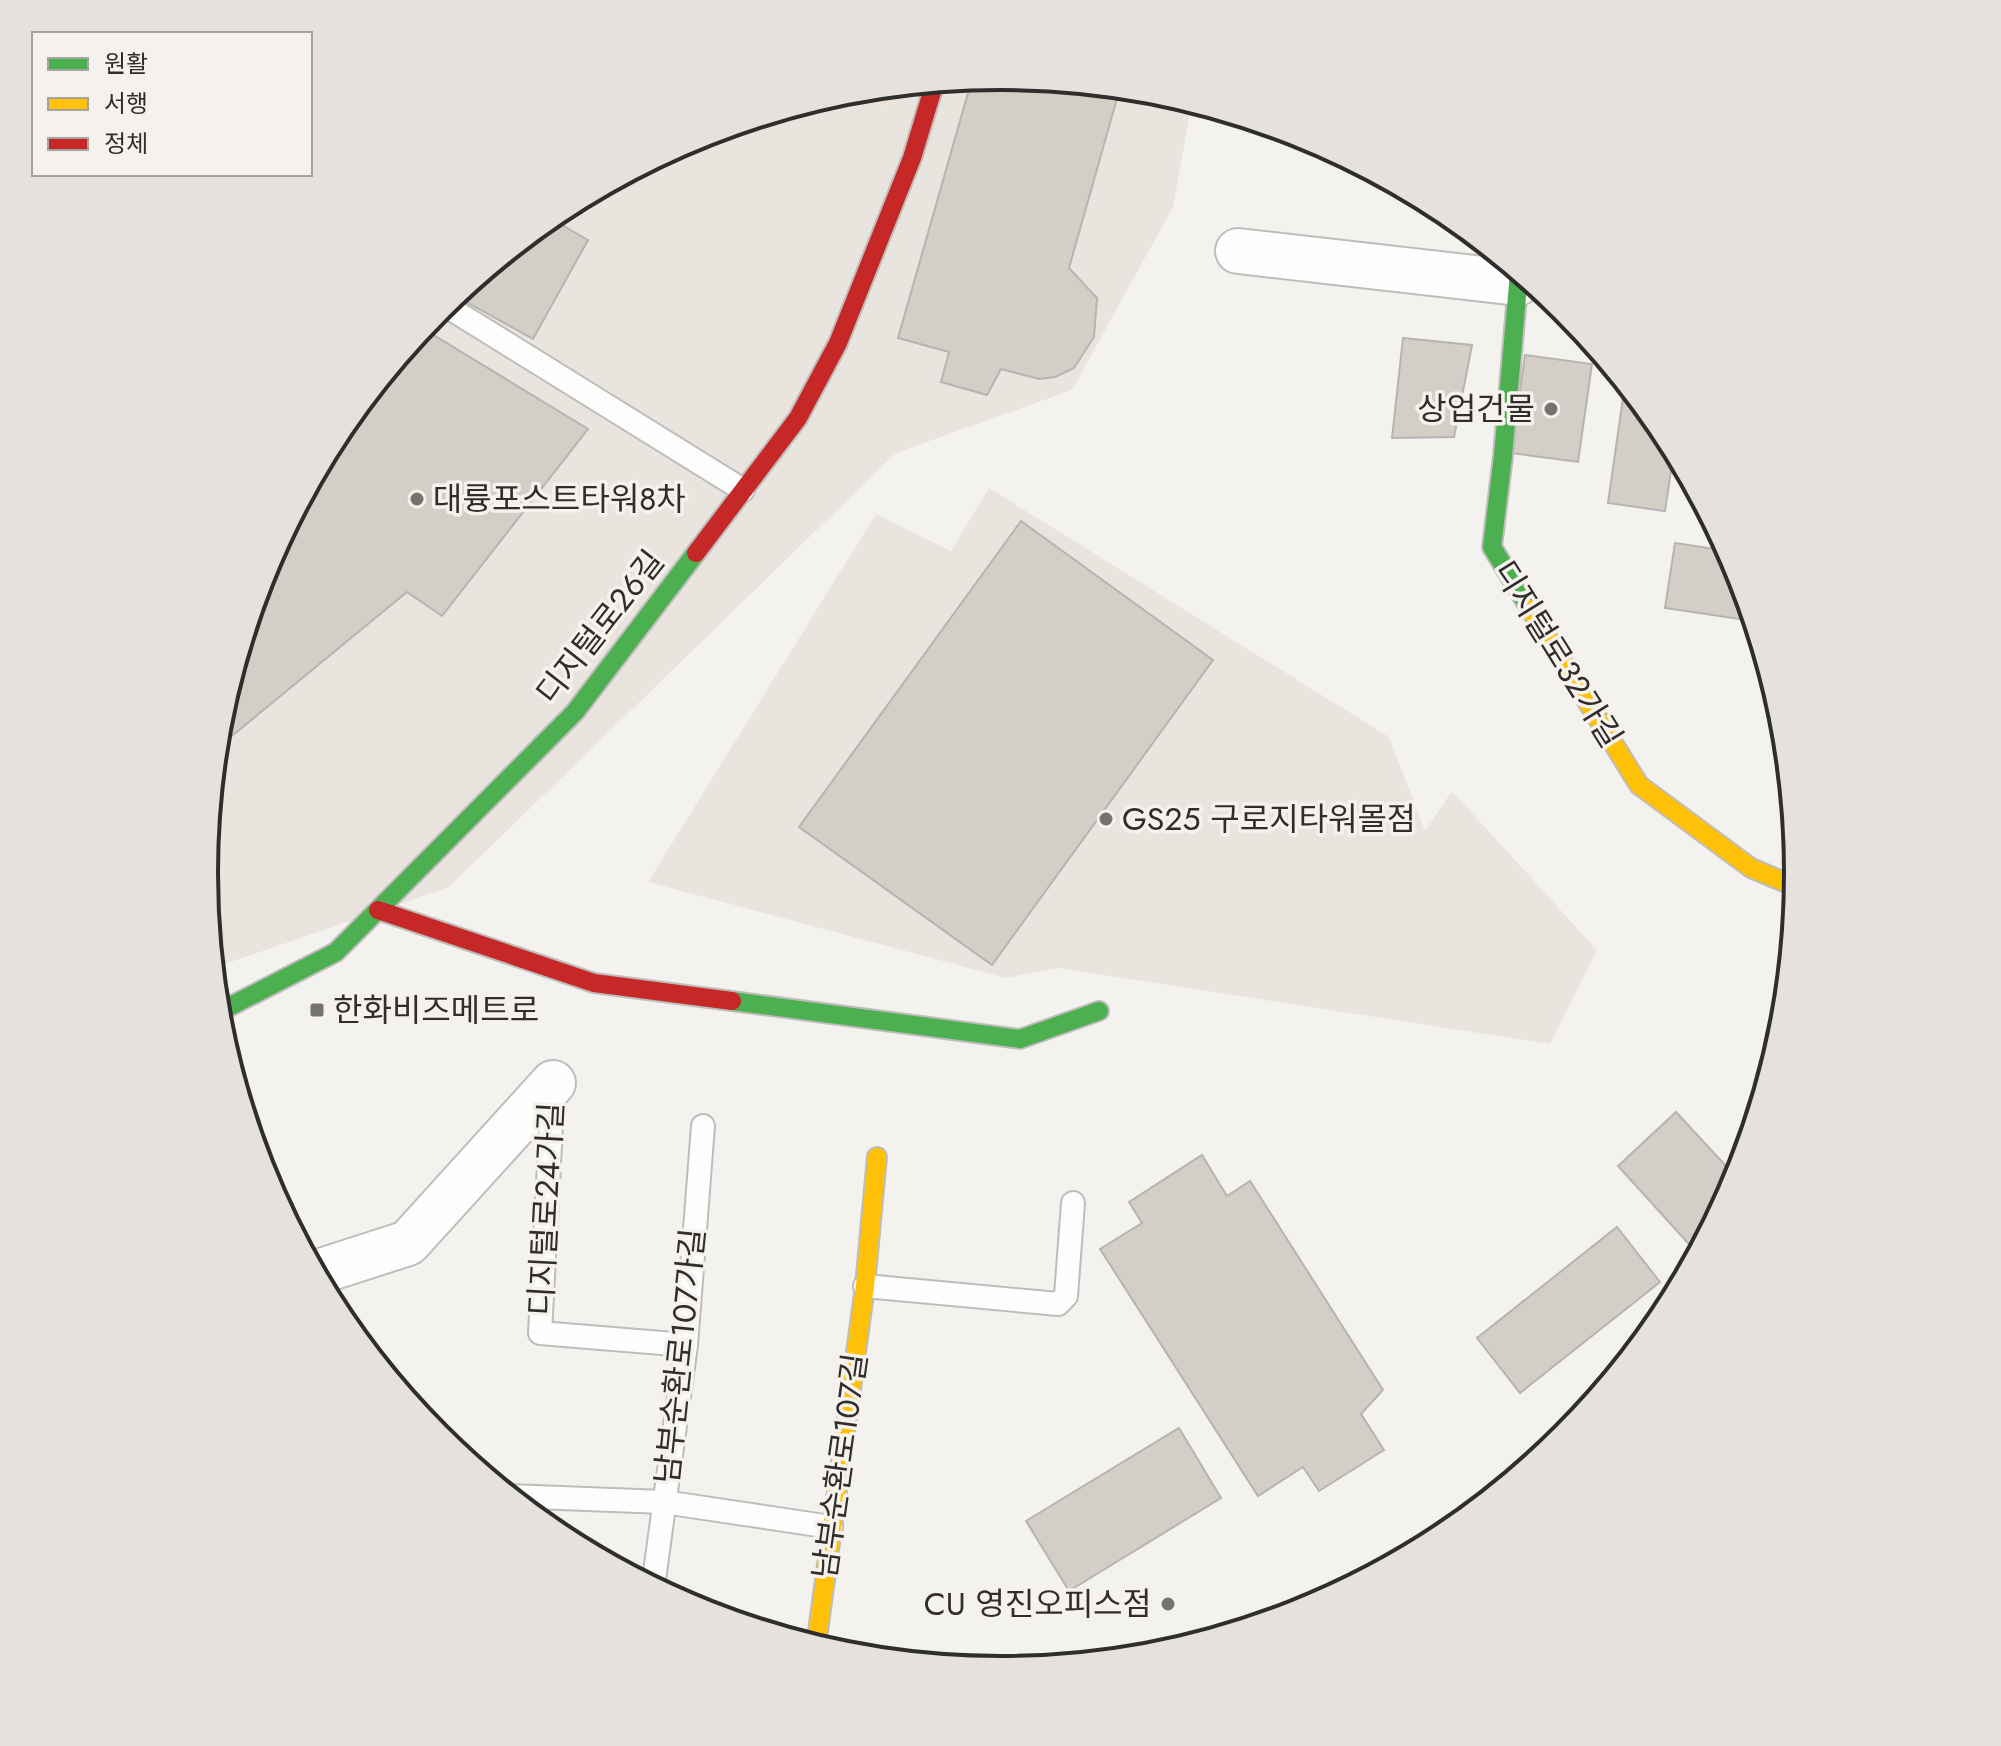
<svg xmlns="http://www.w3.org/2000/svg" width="2001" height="1746" font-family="Jost,'Noto Sans KR',sans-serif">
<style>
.built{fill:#e9e4de}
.green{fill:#f0e5d0}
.building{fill:#d3cec6;stroke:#b6b4b2;stroke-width:2}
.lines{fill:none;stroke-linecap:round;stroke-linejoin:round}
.lane-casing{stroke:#bebdbb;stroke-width:26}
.street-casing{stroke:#bebdbb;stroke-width:48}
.fast-casing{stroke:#bebdbb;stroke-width:22}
.slow-casing{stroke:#bebdbb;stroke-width:22}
.jam-casing{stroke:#bebdbb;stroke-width:22}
.lane{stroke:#fdfdfd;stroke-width:22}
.street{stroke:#fdfdfd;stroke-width:44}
.fast{stroke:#4caf50;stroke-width:18}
.slow{stroke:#ffc107;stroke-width:18}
.jam{stroke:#c62828;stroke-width:18}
.poi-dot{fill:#747370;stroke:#f5f2ee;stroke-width:3}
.labels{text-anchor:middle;stroke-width:7;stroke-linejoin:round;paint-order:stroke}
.poi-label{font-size:32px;fill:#2f2e2c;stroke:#f5f2ee;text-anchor:start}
.street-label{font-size:32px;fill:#2f2e2c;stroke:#f5f2ee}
.rim{fill:none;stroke:#2f2e2c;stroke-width:4}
</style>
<rect width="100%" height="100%" fill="#f4f2ef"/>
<g class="built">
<path d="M1001,76l155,15 36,11 -19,105 -101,183 -176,63 -447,434 -236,81 -9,-95 15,-156 45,-149 74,-138 99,-121 121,-99 138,-73 149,-46z"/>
<path d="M989,488l400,249 36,94 27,-40 145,159 -47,94 -492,-76 -52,10 -358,-96 228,-368 75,37z"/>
</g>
<path class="green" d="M894,86l-7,21 -38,-16z"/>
<g class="building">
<path d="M1001,76l119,12 -51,180 28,30 -3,39 -20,31 -19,9 -16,2 -38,-10 -14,26 -46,-13 8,-30 -51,-14 74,-259z"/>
<path d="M623,176l-9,15 -10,-5z"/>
<path d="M552,215l-2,3 38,22 -55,99 -79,-44z"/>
<path d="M422,328l166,101 -146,187 -35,-24 -191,157 3,-32 45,-149 74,-138z"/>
<path d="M1403,338l69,7 -18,92 -62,1z"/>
<path d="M1525,355l67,9 -14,98 -67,-9z"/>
<path d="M1625,384l38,47 11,20 -9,60 -57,-8z"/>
<path d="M1021,521l192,139 -221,305 -193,-138z"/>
<path d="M1675,543l53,8 9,17 16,53 -88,-13z"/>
<path d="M1676,1112l61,66 -40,75 -79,-87z"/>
<path d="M1202,1155l25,41 23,-15 133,209 -22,24 23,36 -65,41 -16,-24 -45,29 -158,-247 42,-26 -13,-21z"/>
<path d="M1617,1227l43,55 -140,111 -43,-55z"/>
<path d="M1179,1428l42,70 -152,93 -43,-70z"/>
</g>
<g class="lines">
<g class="lane-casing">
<g id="lane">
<path d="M443,304l300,186"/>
<path d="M553,1088l-13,245 146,12"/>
<path d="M865,1286l193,18 8,-8 7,-93"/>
<path d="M509,1496l155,6 167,25"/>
<path d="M653,1587l33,-242 17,-219"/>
</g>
</g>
<g class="street-casing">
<g id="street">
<path d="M1238,251l280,32"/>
<path d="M315,1273l93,-30 145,-160"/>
</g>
</g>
<g class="fast-casing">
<g id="fast">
<path d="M1519,273l-16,183 -11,91 38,62"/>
<path d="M732,1001l288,38 79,-28"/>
<path d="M217,1013l119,-61 239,-240 121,-159"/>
</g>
</g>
<g class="slow-casing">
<g id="slow">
<path d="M1530,609l109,176 112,83 45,19"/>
<path d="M816,1646l49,-360 12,-129"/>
</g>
</g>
<g class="jam-casing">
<g id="jam">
<path d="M696,553l102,-135 40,-75 74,-185 23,-76"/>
<path d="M378,910l216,73 138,18"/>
</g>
</g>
<use href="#lane" class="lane"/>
<use href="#street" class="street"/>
<use href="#fast" class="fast"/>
<use href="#slow" class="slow"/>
<use href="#jam" class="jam"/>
</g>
<g class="poi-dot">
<circle cx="1551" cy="409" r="8"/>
<circle cx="417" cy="499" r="8"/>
<circle cx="1106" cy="819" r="8"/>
<rect x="309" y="1002" width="16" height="16" rx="4"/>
<circle cx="1168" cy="1604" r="8"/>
</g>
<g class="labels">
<g class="poi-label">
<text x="1535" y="420" text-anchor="end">상업건물</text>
<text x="433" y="510">대륭포스트타워8차</text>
<text x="1122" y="830">GS25 구로지타워몰점</text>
<text x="333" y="1021">한화비즈메트로</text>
<text x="1152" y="1615" text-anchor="end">CU 영진오피스점</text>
</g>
<g class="street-label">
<text transform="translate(600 627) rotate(-52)" y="11">디지털로26길</text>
<text transform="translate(1558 654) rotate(58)" y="11">디지털로32가길</text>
<text transform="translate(546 1209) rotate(-87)" y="11">디지털로24가길</text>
<text transform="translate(680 1356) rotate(-84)" y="11">남부순환로107가길</text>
<text transform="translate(840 1466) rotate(-82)" y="11">남부순환로107길</text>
</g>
</g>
<path d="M0 0H2001V1746H0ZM218 873a783 783 0 1 1 1566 0a783 783 0 1 1-1566 0Z" fill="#e5e2de" fill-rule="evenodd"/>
<path class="rim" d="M218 873a783 783 0 1 1 1566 0a783 783 0 1 1-1566 0Z"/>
<rect x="32" y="32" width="280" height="144" fill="#f5f2ee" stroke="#a6a4a0" stroke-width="2"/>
<rect x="48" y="58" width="40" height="12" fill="#4caf50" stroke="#a6a4a0" stroke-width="2"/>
<text x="104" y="72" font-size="24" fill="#2f2e2c">원활</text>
<rect x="48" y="98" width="40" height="12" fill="#ffc107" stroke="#a6a4a0" stroke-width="2"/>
<text x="104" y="112" font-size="24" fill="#2f2e2c">서행</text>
<rect x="48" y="138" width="40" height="12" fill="#c62828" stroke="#a6a4a0" stroke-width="2"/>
<text x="104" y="152" font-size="24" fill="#2f2e2c">정체</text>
</svg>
